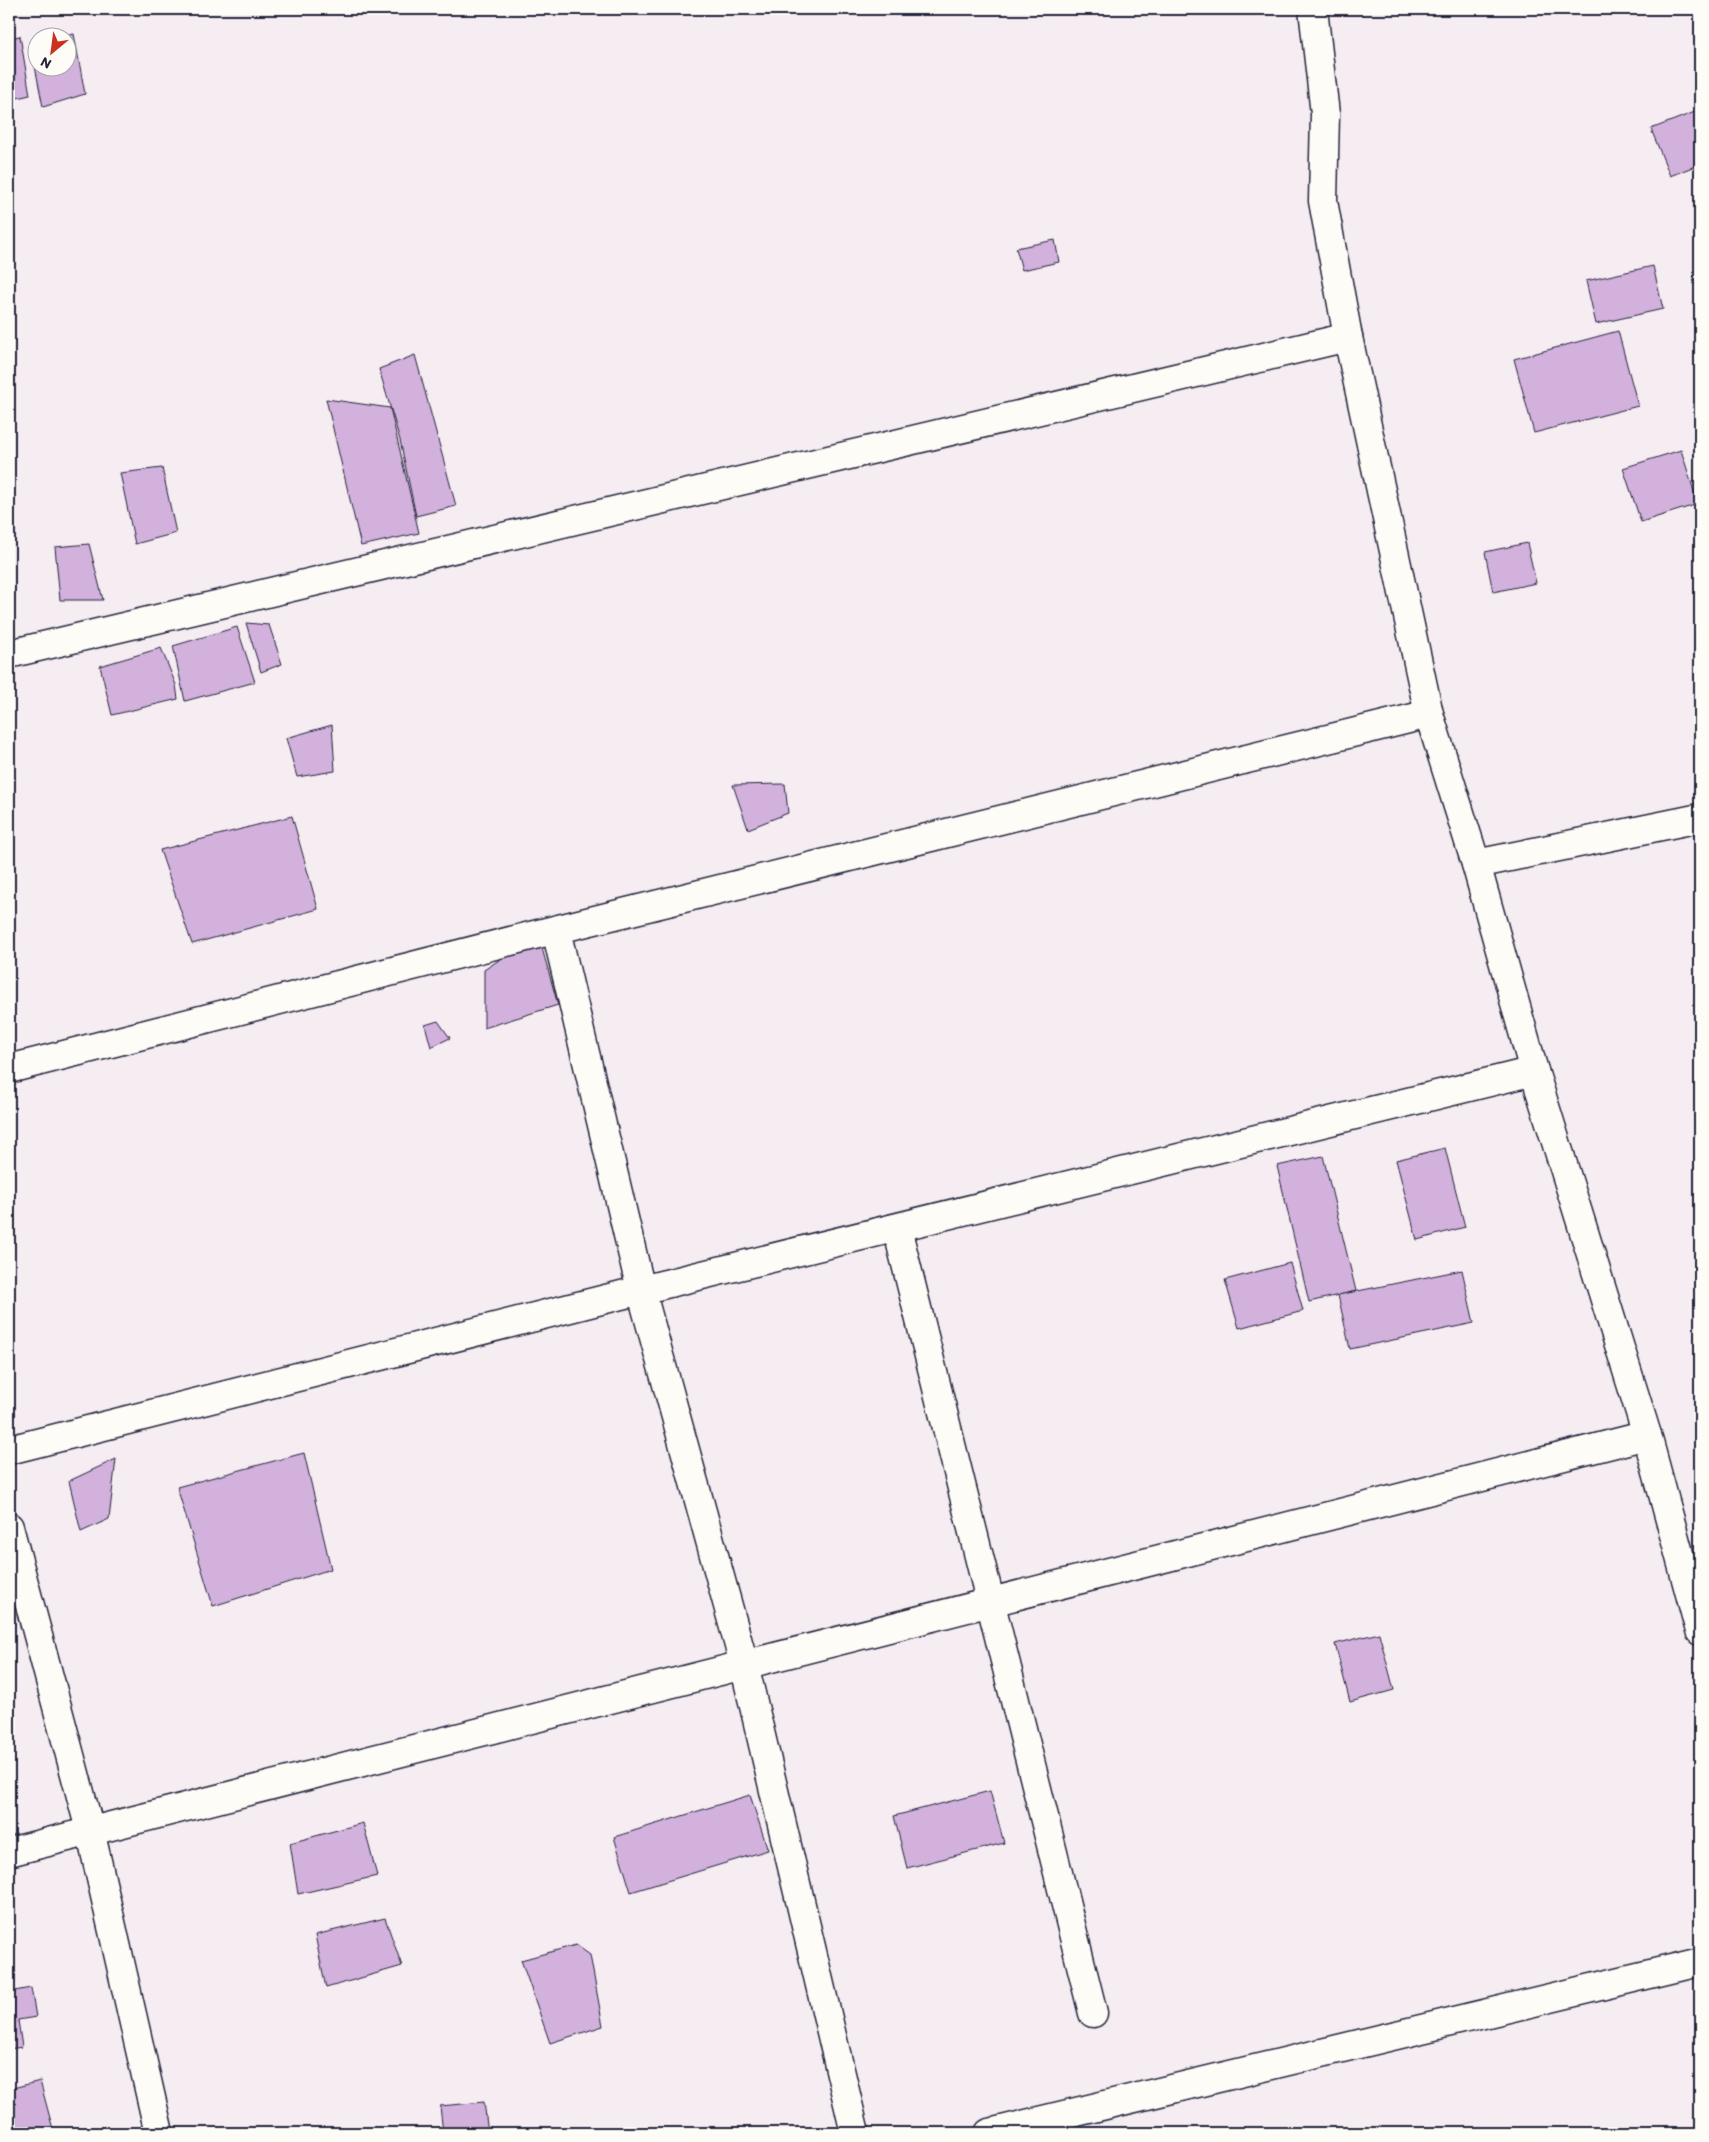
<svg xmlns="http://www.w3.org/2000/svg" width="1709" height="2142" font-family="Itim,sans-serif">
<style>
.building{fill:#d3b1dd;stroke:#22223b}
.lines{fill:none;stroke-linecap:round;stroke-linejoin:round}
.minor-casing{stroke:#22223b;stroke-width:31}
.minor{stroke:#fdfcf7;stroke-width:28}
</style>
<rect width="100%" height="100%" fill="#f5edf2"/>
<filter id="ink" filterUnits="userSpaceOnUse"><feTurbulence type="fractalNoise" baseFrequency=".02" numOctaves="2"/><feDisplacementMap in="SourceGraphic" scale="10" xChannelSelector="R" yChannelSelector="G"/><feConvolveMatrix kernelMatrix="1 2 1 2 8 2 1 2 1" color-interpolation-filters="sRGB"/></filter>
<g filter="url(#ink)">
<g class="building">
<path d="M74,34l11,60 -42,13 -13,-66 8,-1v28h30v-30h-15z"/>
<path d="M20,36l10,59 -21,5v-62z"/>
<path d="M1700,110v54l-30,12 -19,-47z"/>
<path d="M1055,240l4,22 -37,8 -6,-22z"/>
<path d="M1653,266l10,43 -67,15 -10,-43z"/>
<path d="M1618,331l20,75 -104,27 -20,-74z"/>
<path d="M415,355l41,151 -40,10 -16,-76 -21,-71z"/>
<path d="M326,399l64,9 29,125 -58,13z"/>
<path d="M1681,450l17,54 -57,18 -18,-54z"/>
<path d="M162,468l14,65 -41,11 -15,-71z"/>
<path d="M1527,543l9,40 -43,9 -8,-40z"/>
<path d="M89,544l14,56h-43l-5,-53z"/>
<path d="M246,623l23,2 13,39 -21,8z"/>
<path d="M237,627l18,55 -70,19 -12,-55z"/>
<path d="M161,648l15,37 2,14 -66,16 -12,-49z"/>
<path d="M332,725l3,46 -38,6 -11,-39z"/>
<path d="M785,784l3,29 -40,16 -15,-44z"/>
<path d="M292,816l26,93 -126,35 -32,-94z"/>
<path d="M538,934l20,71 -74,23v-58z"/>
<path d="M438,1021l12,17 -19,9 -6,-22z"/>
<path d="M1445,1148l20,79 -48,13 -21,-80z"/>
<path d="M1323,1156l33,135 -47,11 -32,-136z"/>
<path d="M1290,1263l13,48 -64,17 -14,-48z"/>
<path d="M1462,1270l12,53 -124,26 -12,-54z"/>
<path d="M304,1453l27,116 -118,37 -36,-119z"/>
<path d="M116,1459l-7,60 -28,13 -12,-51z"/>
<path d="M1379,1633l15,57 -44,12 -15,-58z"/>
<path d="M990,1791l14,52 -97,25 -13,-52z"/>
<path d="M750,1795l18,55 -137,42 -17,-55z"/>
<path d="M363,1823l14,53 -79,18 -8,-51z"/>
<path d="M385,1918l17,48 -76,22 -11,-53z"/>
<path d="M576,1945l14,10 13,71 -53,17 -29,-83z"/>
<path d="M9,1988v4l22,-4 5,29 -18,3 4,27 -13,2z"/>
<path d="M40,2081l14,52h-45v-44z"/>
<path d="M484,2102l4,31h-45l-3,-27z"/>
</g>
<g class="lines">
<g class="minor-casing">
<g id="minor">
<path d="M1313,9l12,105 -2,87 25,136 81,377 47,150 58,207 113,364 53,196"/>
<path d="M9,654l1339,-317"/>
<path d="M1476,864l224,-46"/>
<path d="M556,930l85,360 103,374 111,469"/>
<path d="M9,1069l529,-135 891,-220"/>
<path d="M897,1228l196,785"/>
<path d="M9,1450l632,-160 893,-219"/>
<path d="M9,1527l81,303 69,303"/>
<path d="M9,1852l1638,-417"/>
<path d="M989,2133l711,-171"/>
</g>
</g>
<use href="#minor" class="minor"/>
</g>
</g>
<rect width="1709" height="2142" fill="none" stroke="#fdfcf7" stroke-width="30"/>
<rect x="15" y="15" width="1679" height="2112" fill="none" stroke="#22223b" stroke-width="2" filter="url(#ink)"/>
<g transform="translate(52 52) rotate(209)"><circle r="24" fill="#fdfcf7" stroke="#a5a5ac"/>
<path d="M0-4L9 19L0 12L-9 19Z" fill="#c8321e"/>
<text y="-8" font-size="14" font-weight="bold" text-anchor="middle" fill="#22223b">N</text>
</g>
</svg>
